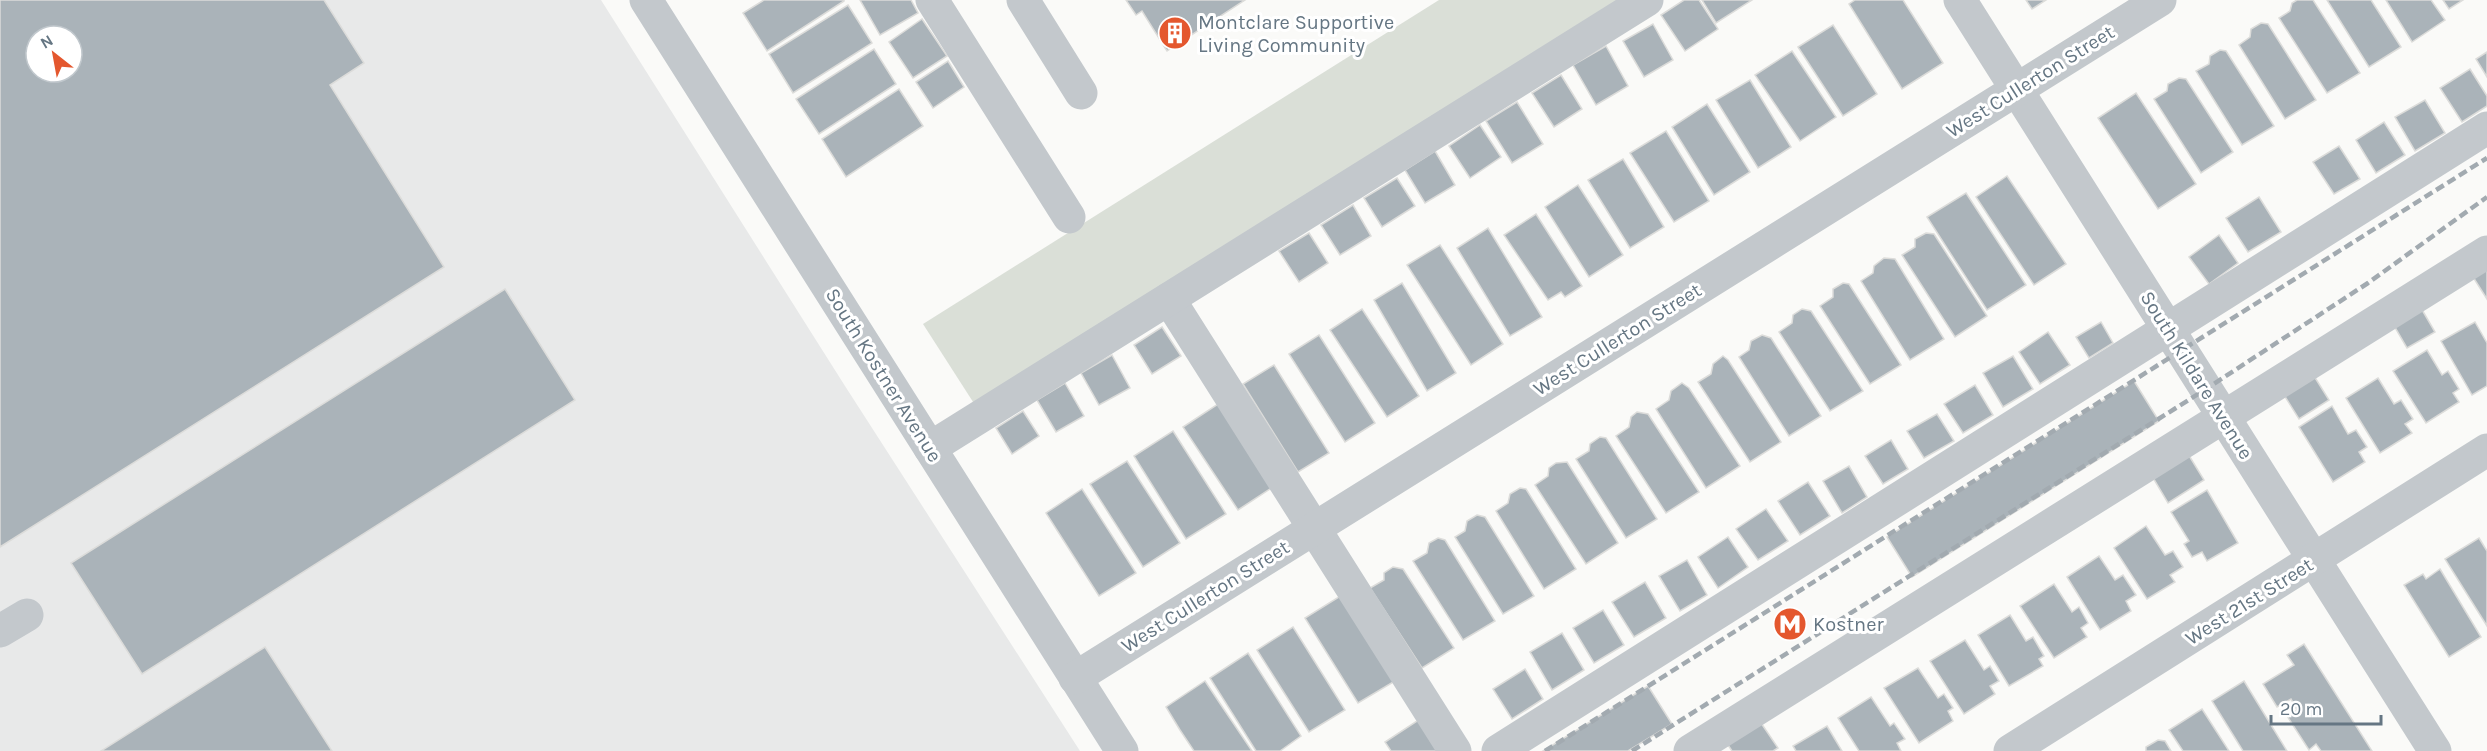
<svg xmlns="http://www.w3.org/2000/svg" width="2487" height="751" font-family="Karla,sans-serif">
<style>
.built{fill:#e8e9e9;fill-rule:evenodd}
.green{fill:#dadfd7}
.building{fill:#aab3b9;stroke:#dcdcda;stroke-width:1.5;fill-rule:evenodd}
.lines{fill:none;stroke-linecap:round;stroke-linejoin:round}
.minor{stroke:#c3c8cc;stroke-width:33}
.rail{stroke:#a2aab0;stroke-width:4.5;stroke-dasharray:9 4.5;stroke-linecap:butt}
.labels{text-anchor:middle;stroke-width:6;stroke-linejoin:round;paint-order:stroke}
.poi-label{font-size:20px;fill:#657683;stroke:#fff;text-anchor:start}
.street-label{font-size:20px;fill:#657683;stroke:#fff}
</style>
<rect width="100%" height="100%" fill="#fafaf8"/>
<path class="built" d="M0,0h601l244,386 235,365h-1080zM36,36h36v36h-36z"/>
<path class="green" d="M1439,0h185l-649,405 -52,-81z"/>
<g class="building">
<path d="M0,0h324l40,63 -34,22 114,182 -444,280zM36,36h36v36h-36z"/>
<path d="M764,0h80v1l-77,50 -24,-38z"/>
<path d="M860,0h51l7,13 -38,22z"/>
<path d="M1126,0h119l-78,51 -25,-40 -6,4z"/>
<path d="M1684,0h15l19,29 -33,22 -24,-36z"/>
<path d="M1702,0h50l-36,23z"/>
<path d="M1855,0h48l40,63 -41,26 -53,-85z"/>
<path d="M2026,0h20l-14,9z"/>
<path d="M2297,0h16l47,73 -33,20 -48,-75 11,-7 2,-8z"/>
<path d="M2327,0h44l30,47 -32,20z"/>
<path d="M2386,0h45l14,20 -33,22z"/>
<path d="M2443,0h20l-14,9z"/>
<path d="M848,5l24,38 -79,50 -24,-39z"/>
<path d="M922,19l25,37 -34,22 -24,-36z"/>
<path d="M2261,23l7,1 48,76 -31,19 -46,-74 11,-8 1,-8z"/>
<path d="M1653,24l20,36 -29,17 -21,-36z"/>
<path d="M1833,25l44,69 -34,22 -45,-69z"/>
<path d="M1606,46l22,40 -32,19 -23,-40z"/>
<path d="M874,49l22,35 -77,50 -23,-35z"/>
<path d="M2220,50l6,1 48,75 -32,19 -46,-74 13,-7 1,-8z"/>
<path d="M1792,51l44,66 -36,24 -45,-66z"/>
<path d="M2487,52v25l-11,-18z"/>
<path d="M948,61l16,26 -31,21 -17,-26z"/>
<path d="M2470,69l17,27v10l-25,16 -22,-34z"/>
<path d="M1561,75l21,34 -28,18 -22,-34z"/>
<path d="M2179,78l7,1 47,73 -32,21 -47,-74 13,-8 1,-7z"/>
<path d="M1750,80l41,67 -33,21 -42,-68z"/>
<path d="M899,89l24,37 -77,51 -24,-38z"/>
<path d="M2136,93l60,91 -38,25 -60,-91z"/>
<path d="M2425,100l20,33 -30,18 -20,-34z"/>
<path d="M1517,102l26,42 -31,19 -26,-42z"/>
<path d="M1707,104l43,68 -36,23 -42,-68z"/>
<path d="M2384,122l21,33 -29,18 -20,-33z"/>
<path d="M1480,125l21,32 -31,21 -21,-32z"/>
<path d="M1666,131l43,70 -35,21 -44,-69z"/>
<path d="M2339,146l21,33 -26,15 -21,-32z"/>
<path d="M1435,151l20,34 -30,18 -20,-33z"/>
<path d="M1623,159l41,68 -34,21 -42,-68z"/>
<path d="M2007,176l59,88 -32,21 -58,-88z"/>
<path d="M1397,178l18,28 -33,21 -18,-29z"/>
<path d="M1578,185l45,70 -34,22 -44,-70z"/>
<path d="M1966,193l60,92 -39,25 -60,-93z"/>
<path d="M2259,197l22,35 -33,20 -22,-34z"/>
<path d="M1353,205l18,31 -31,19 -19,-30z"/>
<path d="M1536,214l46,72 -17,11 -4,-5 -13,8 -44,-65z"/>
<path d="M1488,228l54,89 -32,19 -53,-88z"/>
<path d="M1309,233l19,30 -29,19 -20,-31z"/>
<path d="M1926,233l8,1 53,82 -32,21 -53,-82 13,-8v-8z"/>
<path d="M2219,235l19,28 -29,21 -20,-27z"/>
<path d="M1440,245l63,99 -32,21 -64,-100z"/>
<path d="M1884,258l11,1 49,80 -34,21 -49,-79 12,-8 1,-7z"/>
<path d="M2487,269v30l-14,-22z"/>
<path d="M1402,283l54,90 -29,18 -53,-91z"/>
<path d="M1843,283l6,1 52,81 -31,19 -50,-78 13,-9v-8z"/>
<path d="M505,289l70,111 -433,274 -71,-111z"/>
<path d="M2421,308l14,24 -28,16 -14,-24z"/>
<path d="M1362,309l57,87 -32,21 -57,-87z"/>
<path d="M1802,309l9,2 52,80 -33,20 -51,-79 13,-9 1,-8z"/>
<path d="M2101,322l12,21 -24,15 -13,-21z"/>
<path d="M2475,322l12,21v43l-15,9 -31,-54z"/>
<path d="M1162,327l19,29 -29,18 -18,-29z"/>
<path d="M2048,332l22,33 -30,19 -21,-32z"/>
<path d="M1319,335l56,88 -30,19 -56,-88z"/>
<path d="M1762,335l9,3 50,78 -32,20 -50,-79 10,-7 2,-9z"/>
<path d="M2427,350l15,25 6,-4 11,18 -6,4 6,9 -33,21 -33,-52z"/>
<path d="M1112,355l18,33 -31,17 -18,-32z"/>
<path d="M1723,356l5,4 53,82 -31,20 -52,-80 13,-8 2,-10z"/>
<path d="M2013,356l20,33 -30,18 -20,-34z"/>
<path d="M1274,365l55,88 -31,19 -55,-88z"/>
<path d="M2314,376l15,24 -30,19 -15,-24z"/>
<path d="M2378,378l16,26 7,-4 12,19 -8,5 7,9 -32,20 -34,-55z"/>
<path d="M2134,381l25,40 -247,156 -25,-40z"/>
<path d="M1065,383l19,33 -28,16 -19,-32z"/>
<path d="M1682,383l7,5 51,78 -34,22 -50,-79 13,-9 2,-9z"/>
<path d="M1975,385l18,30 -30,18 -19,-29z"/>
<path d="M1218,404l55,83 -35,23 -55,-83z"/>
<path d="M2332,406l16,28 8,-4 11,17 -8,5 6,10 -32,20 -34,-55z"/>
<path d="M1023,411l16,25 -27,18 -16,-26z"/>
<path d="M1637,412l11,2 51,78 -33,21 -50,-77 13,-9 2,-10z"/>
<path d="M1937,414l17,27 -30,17 -17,-27z"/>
<path d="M1173,431l53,83 -40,25 -52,-83z"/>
<path d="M1600,437l6,1 51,81 -31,19 -50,-79 13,-8 1,-7z"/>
<path d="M1891,440l17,29 -25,15 -18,-28z"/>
<path d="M2185,449l19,31 -36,23 -19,-32z"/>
<path d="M1127,461l53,82 -37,24 -53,-83z"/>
<path d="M1567,462l51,81 -32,21 -51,-79 13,-9 1,-8 7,-5z"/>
<path d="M1849,466l18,31 -25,16 -19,-32z"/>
<path d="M1808,482l22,34 -30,19 -22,-34z"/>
<path d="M1520,488l6,1 50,80 -32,20 -48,-78 12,-8 2,-9z"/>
<path d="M1082,489l54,84 -37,23 -53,-83z"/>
<path d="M2207,490l31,53 -31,18 -5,-9 -10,5 -8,-13 5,-3 -18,-29z"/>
<path d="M1766,509l22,32 -30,19 -22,-31z"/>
<path d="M1477,515l8,2 49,79 -31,18 -48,-77 10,-6 2,-10z"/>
<path d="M2146,526l19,29 8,-4 10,16 -13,8 5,7 -28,17 -33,-51z"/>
<path d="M1728,537l20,30 -30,21 -20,-31z"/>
<path d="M1438,538l7,2 50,81 -32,19 -50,-79 14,-8 2,-10z"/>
<path d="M2479,538l8,13v75l-42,-67z"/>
<path d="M2099,556l16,24 8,-5 13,20 -10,6 5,10 -31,19 -33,-53z"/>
<path d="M1687,560l20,35 -27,16 -21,-35z"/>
<path d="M1393,567l10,2 51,79 -32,20 -52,-80 14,-8v-7z"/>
<path d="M2440,569l41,68 -32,20 -45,-72 19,-11 3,5z"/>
<path d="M1645,582l21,36 -32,19 -22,-35z"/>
<path d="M2054,584l18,28 7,-5 9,16 -7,5 6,9 -33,21 -34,-52z"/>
<path d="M1342,595l53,86 -37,22 -53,-85z"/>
<path d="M1603,610l21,35 -30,18 -21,-35z"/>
<path d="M2010,615l16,26 7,-4 11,19 -5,3 4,7 -34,20 -31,-51z"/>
<path d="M1293,627l52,83 -36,22 -52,-82z"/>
<path d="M1562,633l22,37 -32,20 -22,-38z"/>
<path d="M1965,640l19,30 6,-4 9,15 -9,5 5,8 -31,20 -34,-53z"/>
<path d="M2304,644l68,107h-51l-5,-7 -7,6 -22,-34 10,-6 -6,-11 -14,8 -14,-23 31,-19 -7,-10z"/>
<path d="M265,647l67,104h-231z"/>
<path d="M1248,653l53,83 -21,15h-24l-46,-73z"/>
<path d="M1918,668l20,30 6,-4 9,14 -5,3 5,10 -34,22 -35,-55z"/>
<path d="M1525,669l18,30 -31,20 -19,-30z"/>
<path d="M1205,681l16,24 31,46h-58l-14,-21 -14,-23z"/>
<path d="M2244,681l43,70h-44l-31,-50z"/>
<path d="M1648,686l24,38 -44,27h-85z"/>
<path d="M1871,697l19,29 4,-3 11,16 -8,4 4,8h-42l-21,-33z"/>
<path d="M2202,709l27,42h-46l-14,-21z"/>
<path d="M1420,719l21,32h-50l-6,-9z"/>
<path d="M1759,720l19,28 -5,3h-41l-6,-9z"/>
<path d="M1827,726l15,25h-46l-3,-5z"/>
<path d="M2158,740l7,1 6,10h-25v-4z"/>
</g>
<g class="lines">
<g class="minor">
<path d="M646,0l476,751"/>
<path d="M932,0l137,217"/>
<path d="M1023,0l58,93"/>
<path d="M1960,0l475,751"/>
<path d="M1169,299l286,452"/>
<path d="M930,448l717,-448"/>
<path d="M0,631l27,-16"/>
<path d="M1075,678l1085,-678"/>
<path d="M1498,751l989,-623"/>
<path d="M1690,751l797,-499"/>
<path d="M2010,751l477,-301"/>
</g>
<g class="rail">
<path d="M1545,751l942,-593"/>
<path d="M1632,751l574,-362 162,-106 119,-86"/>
</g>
</g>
<defs>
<g id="building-disc" transform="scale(1.725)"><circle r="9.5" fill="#e4572e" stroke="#fff"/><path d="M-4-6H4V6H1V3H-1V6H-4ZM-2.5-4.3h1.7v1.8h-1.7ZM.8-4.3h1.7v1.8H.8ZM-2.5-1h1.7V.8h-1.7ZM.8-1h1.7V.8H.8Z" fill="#fff"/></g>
<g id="metro-disc" transform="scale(1.725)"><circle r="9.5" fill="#e4572e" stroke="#fff"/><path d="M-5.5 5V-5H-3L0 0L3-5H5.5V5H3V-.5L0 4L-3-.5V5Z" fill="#fff"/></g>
</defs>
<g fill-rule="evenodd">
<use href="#building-disc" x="1175" y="33"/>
<use href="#metro-disc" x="1790" y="624"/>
</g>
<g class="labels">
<g class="poi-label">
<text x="1198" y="29">Montclare Supportive<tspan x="1198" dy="23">Living Community</tspan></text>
<text x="1813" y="631">Kostner</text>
</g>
<g class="street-label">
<text transform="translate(2030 81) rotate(-32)" y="7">West Cullerton Street</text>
<text transform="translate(1617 339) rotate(-32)" y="7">West Cullerton Street</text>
<text transform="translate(884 375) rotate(58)" y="7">South Kostner Avenue</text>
<text transform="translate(2197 375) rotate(58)" y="7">South Kildare Avenue</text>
<text transform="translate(1205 596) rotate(-32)" y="7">West Cullerton Street</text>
<text transform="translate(2249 601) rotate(-32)" y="7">West 21st Street</text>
</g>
</g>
<g transform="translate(54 54) rotate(329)"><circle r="28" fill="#ffffff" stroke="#c1c8cd" stroke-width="1.5"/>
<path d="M0-4.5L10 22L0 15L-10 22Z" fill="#e4572e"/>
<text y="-9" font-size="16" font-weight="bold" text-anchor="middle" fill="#657683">N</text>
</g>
<path d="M2271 715v9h110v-9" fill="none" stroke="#657683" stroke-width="3"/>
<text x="2280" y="715" font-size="18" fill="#657683" stroke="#ffffff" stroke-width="4.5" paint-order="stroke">20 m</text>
</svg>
